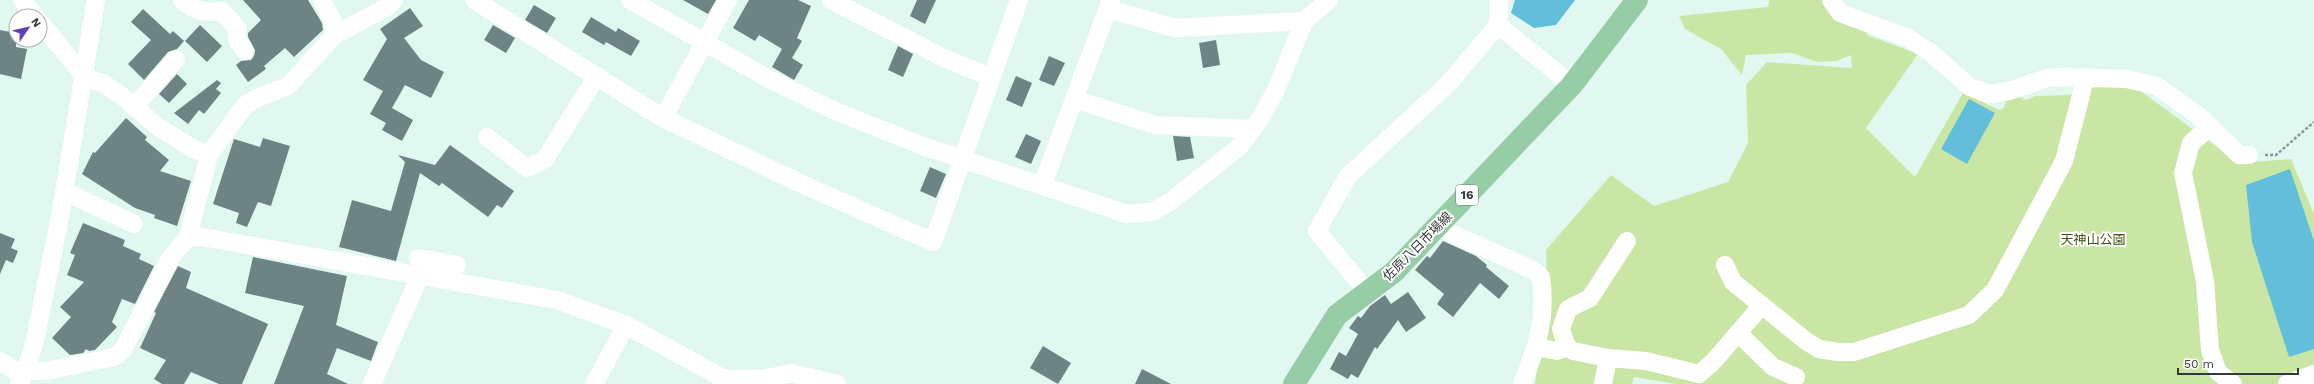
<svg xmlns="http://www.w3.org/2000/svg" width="2314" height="384" font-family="'Work Sans','Noto Sans JP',sans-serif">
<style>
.green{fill:#cae6a4}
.water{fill:#62bedb}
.building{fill:#6d8384}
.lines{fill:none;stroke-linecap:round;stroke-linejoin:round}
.path{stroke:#889792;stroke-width:2.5;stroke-dasharray:3 2;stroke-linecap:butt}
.minor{stroke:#fff;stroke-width:18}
.major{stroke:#97cda6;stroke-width:22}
.labels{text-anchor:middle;stroke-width:4;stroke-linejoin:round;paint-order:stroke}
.shield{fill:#fff;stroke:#707674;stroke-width:1}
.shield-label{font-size:12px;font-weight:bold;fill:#323b38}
.park-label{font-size:13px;fill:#3e560b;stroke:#fff}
.street-label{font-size:13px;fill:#323b38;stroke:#fff}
</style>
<rect width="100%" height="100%" fill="#e1f8f0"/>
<path class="green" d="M1769,0h56l42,32v3l51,19 -52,74 49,49 48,-84 36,17 5,-2 2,-8 12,-4 8,4 10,-4 32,-1 36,-10 31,2 104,76 52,-4 23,55v170h-638l-42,-7 -2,7h-97l12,-84 -1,-50 65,-75 43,31 74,-24 20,-39 -2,-58 21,-23 85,6 -1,-13 -15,6 -19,1 -25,-9 -46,2 -4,20 -21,-26 -36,-20 -6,-13 89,-9z"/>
<g class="water">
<path d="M1515,0h60l-19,25 -22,3 -23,-15z"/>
<path d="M1969,99l26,14 -28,51 -26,-15z"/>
<path d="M2290,169l24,72v108l-25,8 -37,-115 -6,-57z"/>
</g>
<g class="building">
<path d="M243,0h65l14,23 1,7 -29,27 -9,-9 -21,18 2,3 -18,13 -12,-17 5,-4 10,-1 3,-4 1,-6 -7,-13v-4l13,-13z"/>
<path d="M683,0h33l-8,14z"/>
<path d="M749,0h49l13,6 -14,32 5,3 -10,17 11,7 -9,15 -22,-13 10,-18 -23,-14 -4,6 -22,-13z"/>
<path d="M917,0h19l-11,24 -15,-8z"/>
<path d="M534,5l22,13 -9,15 -22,-13z"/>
<path d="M410,8l13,18 -19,12 17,22 23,12 -13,26 -26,-13 -13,23 21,12 -11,21 -20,-11 4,-7 -16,-9 13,-23 -20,-11 24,-41 -7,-10z"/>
<path d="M143,9l27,25 3,-3 11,10 -7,8 -9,3 -24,28 -16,-16 23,-24 -20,-18z"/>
<path d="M591,17l25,15 2,-4 22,13 -9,15 -25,-14 -2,3 -22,-13z"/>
<path d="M200,25l22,21 -15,16 -22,-21z"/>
<path d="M493,25l22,13 -9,15 -22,-13z"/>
<path d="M0,30l16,3v14l11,2 -6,30 -21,-5z"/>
<path d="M1216,40l4,25 -17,3 -4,-25z"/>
<path d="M898,46l15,8 -10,23 -15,-7z"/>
<path d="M1049,56l16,7 -11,23 -15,-6z"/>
<path d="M177,74l10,10 -18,19 -10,-9z"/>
<path d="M1016,76l16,7 -10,24 -16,-7z"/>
<path d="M217,80l4,3 -5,6 5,4 -17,21 -5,-4 -11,14 -14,-11z"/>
<path d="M126,118l21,19 -2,3 24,20 -9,11 31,10 -14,45 -23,-8 1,-3 -20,-7 -53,-34 11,-22 2,1z"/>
<path d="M1026,134l15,7 -10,23 -16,-7z"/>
<path d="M1173,136l17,1 4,21 -17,3z"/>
<path d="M263,138l27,8 -19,60 -13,-4 -11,25 -11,-4 3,-10 -26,-9 21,-65 26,8z"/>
<path d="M450,145l64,46 -12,17 -5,-3 -9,12 -46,-34 -3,3 -19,-13 -24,88 -57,-14 13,-47 39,11 14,-49 -7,-7 37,10z"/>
<path d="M930,167l16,7 -10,24 -16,-7z"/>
<path d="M83,223l42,17 -2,6 18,8 -2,5 15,7 -19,38 -13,-5 -10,23 5,5 -22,23 -6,1 -3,-2 -3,4 -13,2 -18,-17 19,-21 -11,-10 24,-25 -17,-7 8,-20 -5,-2z"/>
<path d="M0,233l15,6 -4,9 7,3 -5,12 -7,-3 -6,14z"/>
<path d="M1443,241l33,15 11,9 -1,2 23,19 -10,13 -19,-16 -27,34 -16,-13 7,-10 -29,-24 12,-14 3,2z"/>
<path d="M253,257l94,19 -11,49 42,17 -7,19 -34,-13 -10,26 21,10h-74l30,-78 -59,-13z"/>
<path d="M178,266l13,6 -5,16 82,36 -26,60h-23l-28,-12 -7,12h-22l-8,-5 12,-19 -26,-12 16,-35 -2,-1z"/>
<path d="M1408,292l18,26 -20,14 -8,-12 -21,29 -2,-2 -17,31 -7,-4 -3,5 -18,-10 9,-17 7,4 12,-22 -9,-6 9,-12 3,2 9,-12 15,-11 6,9z"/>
<path d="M1043,346l28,17 -13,21 -28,-16z"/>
<path d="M1142,369l29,15h-36z"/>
</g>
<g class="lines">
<path class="path" d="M2265,155h11l38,-33"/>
<g class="minor">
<path d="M22,0l13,16"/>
<path d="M182,0c14,12 22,13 40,11l15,17v12l8,11"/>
<path d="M322,0l10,20 3,15"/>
<path d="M474,0l189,118 143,68 127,56 86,-242"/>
<path d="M630,0l137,78 68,33 88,35 204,68 25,-2 19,-11 68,-54 21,-28 16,-29 28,-69 25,-21"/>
<path d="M831,0l113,58 46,19"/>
<path d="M1831,0l9,13 68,25 23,15 39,34 19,7 20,-3 38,-13 14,-1 65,2 31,7 42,30 40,39h10"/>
<path d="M1108,9l67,19 129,-7"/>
<path d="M40,22l45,55 19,7 18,12 36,31 34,21 17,7"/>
<path d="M1498,25l74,60"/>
<path d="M1074,99l81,26 98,4"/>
<path d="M134,107l42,-48"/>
<path d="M663,118l65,-118"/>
<path d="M2210,127l-19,16 -8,30 22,108 5,69 8,22 15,12"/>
<path d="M487,137l40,31 18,-9 52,-83"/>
<path d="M1042,186l69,-186"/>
<path d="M64,191l70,33"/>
<path d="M1437,227l96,43 8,7c6,40 -4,71 -19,107"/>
<path d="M188,237h14l355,63 69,25 98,54h39l28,-6 46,11"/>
<path d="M1627,241l-37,57 -22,11 -7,20 6,18 6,4 35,7 38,3 53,13"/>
<path d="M418,258l39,7"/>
<path d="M1725,265l8,17 73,59 13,8 19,3h16l115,-37 26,-25 69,-129 18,-70 1,-14"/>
<path d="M1367,292l-50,-61 31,-55 101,-93 49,-58 1,-25"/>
<path d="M1738,333l35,34 23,10"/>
<path d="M1537,347l20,4 10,-4"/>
<path d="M0,361l15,10h31l68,-14 9,-7 48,-93 17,-20 21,-82 36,-50 15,-8 28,-11 47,-51 52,-28 7,-7"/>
<path d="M1699,374l14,-12 49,-57"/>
<path d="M19,384l7,-13 9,-31 25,-123 36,-217"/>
<path d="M372,384l48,-108"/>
<path d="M594,384l32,-59"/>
<path d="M1603,384l5,-26"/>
<path d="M2287,384l27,-10"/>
</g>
<path class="major" d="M1294,384l43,-69 57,-43 14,-15 164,-172 65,-85"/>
</g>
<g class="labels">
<rect class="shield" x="1456" y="185" width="22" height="20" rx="3"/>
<g class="shield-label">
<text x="1467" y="199">16</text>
</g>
<g class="park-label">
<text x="2093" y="244">天神山公園</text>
</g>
<g class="street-label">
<text transform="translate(1417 246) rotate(-45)" y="5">佐原八日市場線</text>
</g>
</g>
<g transform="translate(28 28) rotate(56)"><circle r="19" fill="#ffffff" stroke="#adb1af"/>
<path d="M0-3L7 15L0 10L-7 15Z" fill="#6240b8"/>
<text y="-6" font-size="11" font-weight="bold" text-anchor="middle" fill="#323b38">N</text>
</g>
<path d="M2178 368v6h120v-6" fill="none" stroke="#323b38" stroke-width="2"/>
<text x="2184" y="368" font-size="12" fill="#323b38" stroke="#ffffff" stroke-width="3" paint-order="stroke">50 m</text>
</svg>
